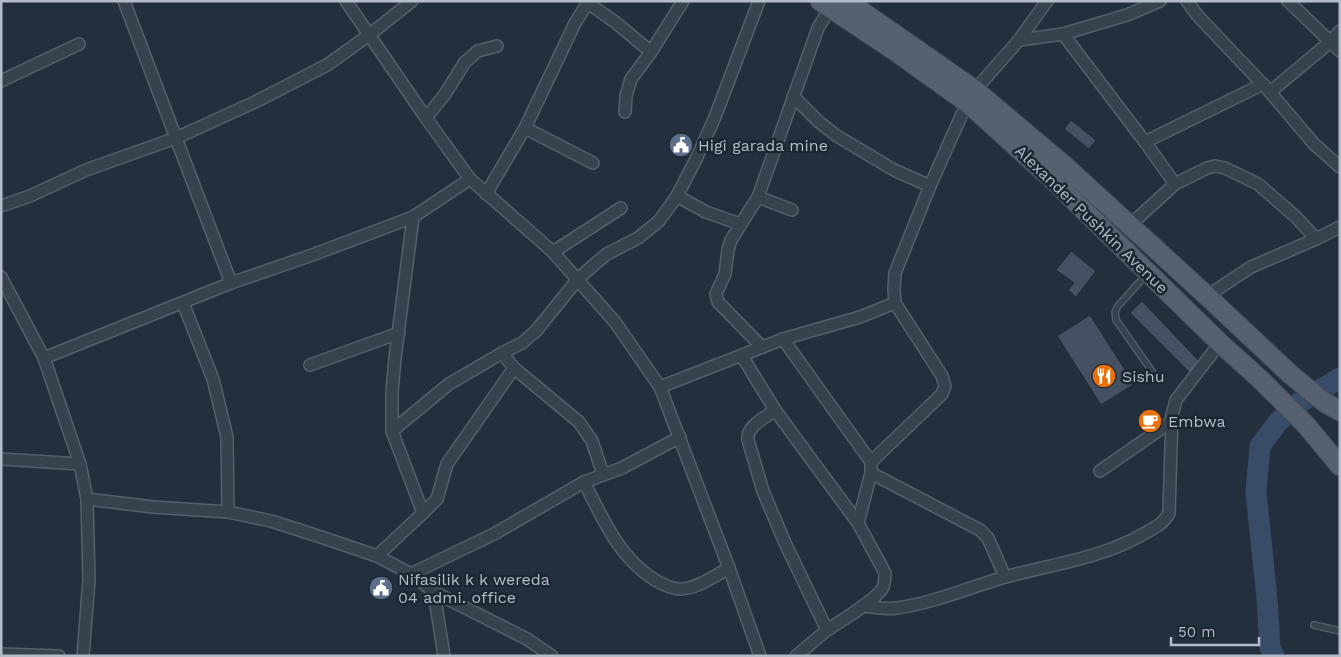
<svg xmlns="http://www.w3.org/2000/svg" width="1341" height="657" font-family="'Work Sans',sans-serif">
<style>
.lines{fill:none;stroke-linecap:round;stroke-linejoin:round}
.river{stroke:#394c67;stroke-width:21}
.building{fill:#455162;stroke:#1f2835}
.lane-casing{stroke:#565f6c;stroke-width:8}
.street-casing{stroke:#565f6c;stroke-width:14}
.primary-casing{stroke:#414a57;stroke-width:21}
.lane{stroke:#38414e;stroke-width:5.5}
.street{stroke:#38414e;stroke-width:11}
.primary{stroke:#56606e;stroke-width:19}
.labels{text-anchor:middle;stroke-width:5;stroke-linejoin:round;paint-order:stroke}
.poi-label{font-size:16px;fill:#b4bcc9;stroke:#1d2633;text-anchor:start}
.street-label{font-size:16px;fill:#b4bcc9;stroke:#1d2633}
</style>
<rect width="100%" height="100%" fill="#242f3e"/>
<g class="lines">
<path class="river" d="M1274,656l-4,-9 -3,-48 -11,-107 4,-46 18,-24 21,-19 41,-25"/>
</g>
<g class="building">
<path d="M1071,120l25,20 -7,9 -25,-20z"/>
<path d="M1071,251l25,20 -20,26 -8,-7 6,-7 -18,-13z"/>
<path d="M1142,301l59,62 -11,10 -60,-60z"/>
<path d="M1090,315l44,69 -33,21 -44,-69z"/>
</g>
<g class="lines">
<g class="lane-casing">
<g id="lane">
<path d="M1145,276l-27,30 -3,6 1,8 40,57"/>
<path d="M1314,625l26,6"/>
</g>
</g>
<g class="street-casing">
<g id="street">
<path d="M124,1l107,282"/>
<path d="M346,1l80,117 44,61"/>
<path d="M1187,1l10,14 73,77 44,52 26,23"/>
<path d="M1288,1l52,50"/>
<path d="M588,3l27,19 36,30"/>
<path d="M1063,34l82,108 118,-58"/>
<path d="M1019,40l28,-39"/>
<path d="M1,81l78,-37"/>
<path d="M975,90l44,-50 44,-6 64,-19 33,-14"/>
<path d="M1270,92l60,-50 10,-11"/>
<path d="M793,96l26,26 18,14 57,34 36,16"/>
<path d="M625,112l1,-16 5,-17 20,-27 32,-51"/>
<path d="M426,118l19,-24 20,-32 13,-11 19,-5"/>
<path d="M525,128l68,35"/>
<path d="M1145,142l30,42 32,-16 8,-2 10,2 33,16 38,33 20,22"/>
<path d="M486,194l39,-66 50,-105 14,-22"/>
<path d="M677,196l29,16 34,12"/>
<path d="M758,197l34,13"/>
<path d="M1,206l29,-10 56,-26 90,-32 79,-36 72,-37 42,-30 43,-34"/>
<path d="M1129,226l46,-42"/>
<path d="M553,252l68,-44"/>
<path d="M1,277l43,81 36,106 7,35 2,81 -6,76"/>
<path d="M1207,296l44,-29 65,-28 24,-12"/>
<path d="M183,303l30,76 14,58 1,75"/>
<path d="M783,339l88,123v11l-13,50"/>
<path d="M762,347l-44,-45 -2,-8 9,-20 3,-24 3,-10 27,-43 60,-169 15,-25"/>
<path d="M502,353l12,15 65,54 13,19 11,33"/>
<path d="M742,356l33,54 83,113 27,50c0,5 0,11 -3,16 -10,14 -40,31 -55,41l-42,-87 -22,-52 -15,-51c-2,-14 17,-22 27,-30"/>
<path d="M44,358l187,-75 84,-29 98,-37 57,-38 83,73 62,70 45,65 69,181 31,88"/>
<path d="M310,365l89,-32"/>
<path d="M660,387l123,-48 77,-22 35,-14 -1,-14 1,-16 35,-87 32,-72 7,-10"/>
<path d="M392,431l57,-47 53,-31 20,-10 14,-12 42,-52 19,-17 10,-8 31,-16 21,-17 18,-25 20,-39 18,-40 44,-116"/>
<path d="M1,459l79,5"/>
<path d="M871,462l71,-68 3,-8 -3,-10 -47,-73"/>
<path d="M1100,471l72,-50"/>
<path d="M871,473l109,57 8,8 17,39"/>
<path d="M584,482c19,37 35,76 71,98 7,4 16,9 25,9 17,0 34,-13 49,-21"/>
<path d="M87,499l66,8 75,5 43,9 47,15 59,20 34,18 23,18 93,47 25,17"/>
<path d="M423,513l14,-14 10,-35 67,-96"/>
<path d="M377,556l46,-43 -31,-82v-39l3,-34 18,-141"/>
<path d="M411,574l83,-40 90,-52 38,-14 58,-31"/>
<path d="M434,592l10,64"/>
<path d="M863,606c11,1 23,4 34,2 36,-5 71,-20 105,-30 49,-14 100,-19 145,-46 9,-5 17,-9 22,-19l3,-98 4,-15 44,-57"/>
<path d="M1,654l58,2"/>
<path d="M796,656l31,-26"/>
</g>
</g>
<g class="primary-casing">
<g id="primary">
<path d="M820,1l75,50 74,53 84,76 167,163 41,37 45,45 34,41"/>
<path d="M847,1l128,89 90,76 142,130 83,78 34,28 16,9"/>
</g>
</g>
<use href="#lane" class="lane"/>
<use href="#street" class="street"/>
<use href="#primary" class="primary"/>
</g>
<defs>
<g id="civic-disc" transform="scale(1.25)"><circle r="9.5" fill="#5c6f8a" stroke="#1d2633"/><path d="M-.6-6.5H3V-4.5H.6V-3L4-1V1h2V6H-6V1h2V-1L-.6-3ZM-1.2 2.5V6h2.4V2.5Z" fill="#fff"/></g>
<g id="restaurant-disc" transform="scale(1.25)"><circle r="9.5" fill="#e8710a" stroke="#1d2633"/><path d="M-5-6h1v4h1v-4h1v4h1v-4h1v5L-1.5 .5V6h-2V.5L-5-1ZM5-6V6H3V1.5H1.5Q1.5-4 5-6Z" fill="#fff"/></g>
<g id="cafe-disc" transform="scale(1.25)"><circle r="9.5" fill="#e8710a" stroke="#1d2633"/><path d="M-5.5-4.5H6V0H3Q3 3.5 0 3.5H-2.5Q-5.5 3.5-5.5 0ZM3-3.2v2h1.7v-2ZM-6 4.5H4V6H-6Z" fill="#fff"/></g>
</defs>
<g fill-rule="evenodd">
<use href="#civic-disc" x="681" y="145"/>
<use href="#restaurant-disc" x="1104" y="376"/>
<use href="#cafe-disc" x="1150" y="421"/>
<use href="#civic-disc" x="381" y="588"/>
</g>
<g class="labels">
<g class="poi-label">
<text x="698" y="151">Higi garada mine</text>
<text x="1122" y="382">Sishu</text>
<text x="1168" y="427">Embwa</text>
<text x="398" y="585">Nifasilik k k wereda<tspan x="398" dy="18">04 admi. office</tspan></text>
</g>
<g class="street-label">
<text transform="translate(1092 219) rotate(44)" y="6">Alexander Pushkin Avenue</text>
</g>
</g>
<rect width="1341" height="657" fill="none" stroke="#b4bcc9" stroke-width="5"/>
<path d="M1171 637v8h88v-8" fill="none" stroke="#b4bcc9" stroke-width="2.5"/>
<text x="1178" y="637" font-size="15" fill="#b4bcc9" stroke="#1d2633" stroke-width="4" paint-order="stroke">50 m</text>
</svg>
